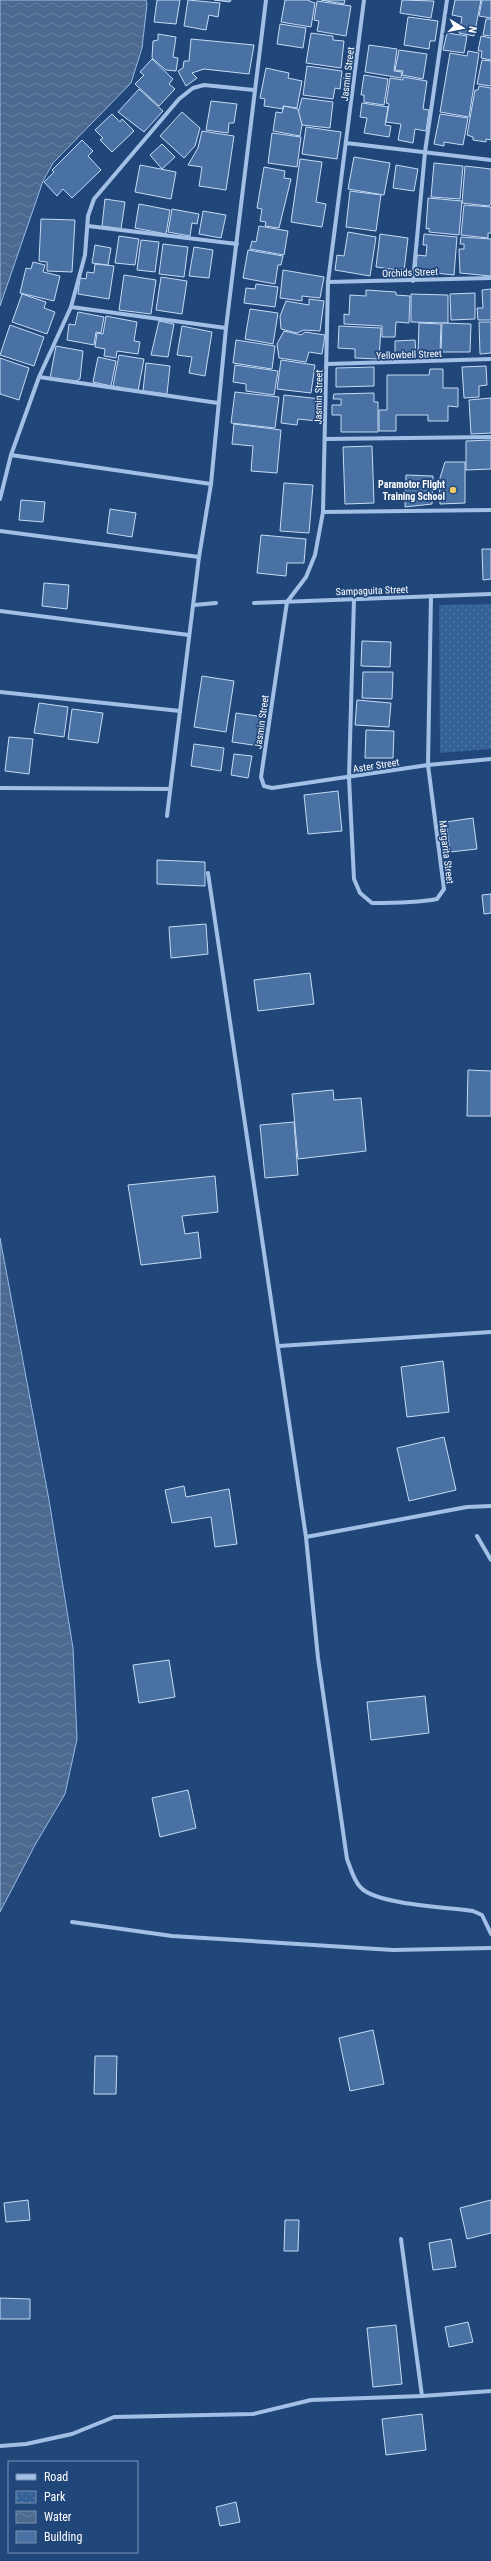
<svg xmlns="http://www.w3.org/2000/svg" width="491" height="2561" font-family="'Roboto Condensed',sans-serif">
<style>
.park{fill:url(#park-dots)}
.water{fill:url(#water-waves);stroke:#96bbe7}
.building{fill:#4971a4;stroke:#c5dbf4}
.lines{fill:none;stroke-linecap:round;stroke-linejoin:round}
.minor{stroke:#a2c0e6;stroke-width:4}
.poi-dot{fill:#f2ca64;stroke:#21477a;stroke-width:1.5}
.labels{text-anchor:middle;stroke-width:3.5;stroke-linejoin:round;paint-order:stroke}
.street-label{font-size:10px;fill:#fff;stroke:#21477a}
.poi-label{font-size:10px;font-weight:bold;fill:#fff;stroke:#21477a;text-anchor:end}
</style>
<defs>
<pattern id="park-dots" width="8" height="8" patternUnits="userSpaceOnUse"><rect width="8" height="8" fill="#346198"/><path d="M2 2h.1M6 6h.1" fill="none" stroke="#5279a7" stroke-width="1.8" stroke-linecap="round"/></pattern>
<pattern id="water-waves" width="16" height="10" patternUnits="userSpaceOnUse"><rect width="16" height="10" fill="#4c698f"/><path d="M0 5q4-4 8 0t8 0" fill="none" stroke="#6780a0"/></pattern>
</defs>
<rect width="100%" height="100%" fill="#21477a"/>
<path class="park" d="M491,604v145l-51,4 -1,-148z"/>
<g class="water">
<path d="M0,0h146l1,4 -5,44 -11,35 -78,80 -10,18 -43,125z"/>
<path d="M0,1238l49,262 24,148 4,91 -12,55 -30,51 -35,67z"/>
</g>
<g class="building">
<path d="M157,0h23l-4,24 -22,-2z"/>
<path d="M188,0l32,3 -2,14 -9,-2 -3,15 -22,-4z"/>
<path d="M214,0h17l-1,2z"/>
<path d="M285,0h22l8,3 -4,24 -30,-5z"/>
<path d="M321,0h24l-1,4z"/>
<path d="M402,0l32,1 -3,17 -31,-5z"/>
<path d="M455,0h26l-7,36 -15,-3 3,-16 -10,-2z"/>
<path d="M482,0h9v18l-12,-2z"/>
<path d="M317,1l34,5 -5,30 -29,-5 2,-10 -5,-1z"/>
<path d="M408,17l30,4 -3,20h-5l-1,8 -25,-4z"/>
<path d="M486,19h5v17l-8,-1z"/>
<path d="M280,24l26,4 -3,20 -26,-4z"/>
<path d="M311,33l22,3v4l11,1 -3,27 -35,-5z"/>
<path d="M447,33l20,3 -3,17 -21,-3z"/>
<path d="M158,34l18,3 -3,20 5,1 -2,13 -10,-1 -14,-12 1,-17 5,-1z"/>
<path d="M481,36l10,2v22l-10,-2 1,-7h-4z"/>
<path d="M191,39l63,6 -5,29 -45,-5 -12,4 5,5 -11,8 -8,-15 5,-3 1,-7h5z"/>
<path d="M369,45l28,4 -3,22 8,1 -1,6 -36,-6z"/>
<path d="M399,50l28,4 -4,25 -21,-4 1,-4 -8,-1z"/>
<path d="M468,51l11,2 -10,64 -29,-5 10,-59 17,3z"/>
<path d="M152,59l21,20 -4,5 6,5 -16,17 -24,-22 9,-9 -4,-3z"/>
<path d="M482,60l9,1v25l-14,-2z"/>
<path d="M307,66l35,5 -2,18 -5,-1 -2,11 -30,-4z"/>
<path d="M266,68l23,5 -1,5 14,3 -5,27 -14,-2v3l-19,-3 1,-7 -5,-1z"/>
<path d="M364,75l24,4 -4,26 -20,-3v-7h-3z"/>
<path d="M403,77l24,4 -4,28 6,1 -3,21 -11,-2 -2,14 -15,-3 3,-16 -15,-2 3,-18 -3,-1 4,-25 13,2z"/>
<path d="M479,86l12,2v52l-5,-1v3l-13,-2v-3l-6,-2 8,-45h3z"/>
<path d="M139,89l24,22 -19,21 -26,-20z"/>
<path d="M302,98l31,4 -3,26 -28,-3 -4,-12z"/>
<path d="M211,101l26,3 -3,19h-5l-1,10 -22,-3z"/>
<path d="M362,103l26,4 -3,18 6,1 -2,11 -25,-4 3,-15 -7,-1z"/>
<path d="M284,106l14,3 4,16 -2,11 -27,-5 3,-19 6,1z"/>
<path d="M182,112l18,16 -5,18 -11,12 -24,-22z"/>
<path d="M112,114l8,8 2,-3 12,12 -22,21 -12,-12 3,-2 -8,-8z"/>
<path d="M440,114l28,4 -5,27 -19,-3v4l-10,-2z"/>
<path d="M306,127l35,5 -4,27 -35,-5z"/>
<path d="M202,131l32,5 -8,54 -27,-4 3,-19 -14,-2 10,-17z"/>
<path d="M272,133l29,4 -4,30 -29,-4z"/>
<path d="M82,140l11,11 -5,5 13,14 -29,28 -9,-9 -6,7 -13,-14 10,-10 -2,-2z"/>
<path d="M162,144l13,13 -13,12 -12,-14z"/>
<path d="M354,157l36,6 -6,32 -36,-6z"/>
<path d="M300,159l22,3 -6,40 10,2 -4,23 -31,-5z"/>
<path d="M434,163l29,3 -3,33 -29,-2z"/>
<path d="M140,165l36,7 -5,27 -36,-7z"/>
<path d="M396,165l22,4 -4,22 -21,-3z"/>
<path d="M465,166l26,3v34l-2,3 -27,-3z"/>
<path d="M264,167l21,4 -1,7 7,1 -12,49 -14,-2 1,-4 -6,-1 2,-12 -5,-1z"/>
<path d="M350,191l31,4 -5,36 -30,-4z"/>
<path d="M428,198l34,3 -3,34 -30,-3v-4l-3,1z"/>
<path d="M105,199l20,3 -4,27 -19,-3z"/>
<path d="M139,204l31,6 -4,24 -31,-6z"/>
<path d="M464,205l27,2v26h-3v5l-27,-3z"/>
<path d="M172,209l27,5 -2,10 -5,-1 -2,13 -22,-4z"/>
<path d="M203,211l23,4 -5,23 -22,-4z"/>
<path d="M41,219l34,1 -3,52 -25,-1v-9l-8,-1z"/>
<path d="M259,226l29,5 -4,24 -34,-6 2,-8 4,1z"/>
<path d="M348,232l28,5 -6,39 -35,-6 2,-15 7,1z"/>
<path d="M380,234l28,4 -4,33 -28,-4z"/>
<path d="M424,234l33,3 -3,38 -38,-4 1,-16 9,1 1,-11h-4z"/>
<path d="M119,236l20,3 -4,26 -20,-2z"/>
<path d="M461,237l30,2v37l-31,-3 -1,-24h5v-5h-4z"/>
<path d="M141,240l18,2 -4,30 -18,-2z"/>
<path d="M163,244l25,3 -4,30 -25,-3z"/>
<path d="M95,245l16,3 -3,17 -16,-2z"/>
<path d="M194,247l19,3 -4,28 -20,-2z"/>
<path d="M248,250l35,6 -2,9h-3l-3,19 -32,-6z"/>
<path d="M33,262l12,3 -2,7 17,4 -6,25 -34,-8 6,-25 5,1z"/>
<path d="M95,264l19,2 -5,33 -31,-5 2,-16 6,1 1,-7 7,1z"/>
<path d="M283,270l41,7 -4,21 -18,-2v5l-22,-3z"/>
<path d="M124,275l32,5 -5,34 -32,-4z"/>
<path d="M161,277l26,4 -5,33 -26,-4z"/>
<path d="M256,284l22,3 -3,20 -31,-4 2,-15 9,1z"/>
<path d="M491,289v31h-13l-1,-12h6l-1,-18z"/>
<path d="M366,290l30,2v3l14,1 -1,27 -13,-1 -1,15h-13v-11l-38,-2v-10l5,1 1,-20 16,1z"/>
<path d="M475,293v26l-24,1 -1,-26z"/>
<path d="M22,294l24,8 -2,6 11,4 -8,22 -35,-12z"/>
<path d="M411,294l37,1v28l-37,-1z"/>
<path d="M309,299l15,2 -4,30 -16,-1 -7,3 -16,-4 -1,-13 6,-15 23,4z"/>
<path d="M250,309l28,4 -5,31 -28,-5z"/>
<path d="M78,312l26,5 -3,16 -5,-1 -2,13 -27,-5 2,-16 6,1z"/>
<path d="M106,316l31,6 -3,19 6,1 -2,12 -21,-3 -1,7 -12,-2 1,-7 -10,-2 2,-14 6,1z"/>
<path d="M159,321l15,3 -6,33 -17,-2z"/>
<path d="M479,322h12v31l-11,1z"/>
<path d="M419,323l22,1 -1,30h-22z"/>
<path d="M442,323l29,1 -1,28h-29z"/>
<path d="M10,325l34,12 -10,29 -34,-11z"/>
<path d="M182,326l30,6 -7,44 -16,-3 3,-16 -15,-2z"/>
<path d="M339,326l42,2 -2,31 -24,-1v-9l-17,-1z"/>
<path d="M284,331l17,4 4,-3 20,3 -3,19 -13,-2 -3,10 -27,-4 -2,-14z"/>
<path d="M236,340l39,6 -3,23 -39,-6z"/>
<path d="M415,340l1,15h-21v-14z"/>
<path d="M56,346l27,5 -3,28 -5,3 -25,-4z"/>
<path d="M119,355l25,4 -6,32 -25,-5z"/>
<path d="M98,357l18,4 -5,25 -18,-4z"/>
<path d="M0,358l29,10 -10,32 -19,-6z"/>
<path d="M281,360l34,5 -4,28 -34,-4z"/>
<path d="M146,363l24,3 -3,28 -24,-3z"/>
<path d="M235,365l43,6 -4,24 -28,-4v-7l-13,-2z"/>
<path d="M486,366l1,19 -8,1v11l-15,1 -2,-31z"/>
<path d="M374,367v19l-38,1v-19z"/>
<path d="M430,369h13v19h15v19l-10,-1v15h-20v-6h-32v16h-17v-21h8v-35h42z"/>
<path d="M235,392l44,5 -4,31 -44,-5z"/>
<path d="M374,393v9h4v30h-37v-17h-9v-10h9v-6h-8l1,-5z"/>
<path d="M284,395l37,4 -3,22 -20,-2 -1,6 -16,-2z"/>
<path d="M491,398v35l-20,1 -2,-34z"/>
<path d="M234,424l47,6 -4,43 -26,-2 2,-25 -21,-2z"/>
<path d="M491,440v29l-25,1v-29z"/>
<path d="M372,446l2,57 -29,1 -2,-57z"/>
<path d="M445,462h20v41l-25,1 -1,-23z"/>
<path d="M406,475l27,1 -1,28 -27,3z"/>
<path d="M284,483l29,2 -4,48 -29,-2z"/>
<path d="M21,500l24,2 -2,20 -24,-2z"/>
<path d="M110,509l26,4 -4,24 -25,-4z"/>
<path d="M261,535l45,4 -2,24h-17l-1,13 -29,-3z"/>
<path d="M482,549h9v30l-8,1z"/>
<path d="M44,583l25,2 -2,24 -25,-3z"/>
<path d="M362,641l29,1 -1,25 -29,-1z"/>
<path d="M363,672h30l-1,27 -30,-1z"/>
<path d="M202,676l32,5 -8,51 -32,-5z"/>
<path d="M357,700l34,3 -2,24 -34,-2z"/>
<path d="M39,703l29,4 -4,30 -30,-4z"/>
<path d="M72,709l31,4 -5,30 -30,-4z"/>
<path d="M236,713l28,4 -4,29 -28,-4z"/>
<path d="M366,730l28,1 -1,27h-28z"/>
<path d="M9,737l24,2 -4,35 -24,-3z"/>
<path d="M194,744l30,4 -3,23 -30,-5z"/>
<path d="M234,754l18,2 -4,22 -17,-3z"/>
<path d="M338,791l4,40 -34,3 -4,-39z"/>
<path d="M473,818l4,31 -27,3 -4,-30z"/>
<path d="M157,860l48,2v24l-48,-2z"/>
<path d="M491,894v19l-7,1 -2,-19z"/>
<path d="M206,924l2,30 -37,4 -2,-31z"/>
<path d="M310,973l4,31 -56,7 -4,-31z"/>
<path d="M468,1070l23,1v45h-24z"/>
<path d="M333,1090l1,10 27,-2 5,53 -68,8 -6,-65z"/>
<path d="M294,1122l4,53 -33,3 -5,-53z"/>
<path d="M215,1176l3,36 -36,4 3,18 13,-2 3,26 -60,7 -13,-80z"/>
<path d="M443,1361l6,51 -42,5 -6,-50z"/>
<path d="M444,1437l12,53 -47,11 -12,-53z"/>
<path d="M184,1486l2,11 43,-8 8,55 -22,3 -4,-30 -39,6 -7,-33z"/>
<path d="M169,1660l6,37 -36,6 -6,-38z"/>
<path d="M425,1696l4,37 -58,7 -4,-38z"/>
<path d="M188,1790l8,38 -36,9 -8,-39z"/>
<path d="M373,2030l11,54 -34,7 -11,-53z"/>
<path d="M95,2056h22l-1,38h-22z"/>
<path d="M28,2200l2,20 -24,2 -2,-19z"/>
<path d="M491,2200v33l-24,6 -7,-31z"/>
<path d="M285,2220h14l-1,31h-14z"/>
<path d="M451,2239l5,28 -23,3 -4,-27z"/>
<path d="M0,2298l30,1v20h-30z"/>
<path d="M468,2322l5,20 -24,5 -4,-20z"/>
<path d="M396,2325l6,59 -29,3 -6,-59z"/>
<path d="M422,2414l4,36 -40,5 -4,-36z"/>
<path d="M236,2502l4,20 -20,4 -4,-19z"/>
</g>
<g class="lines">
<g class="minor">
<path d="M364,0l-36,282 -5,230 -8,43 -9,22 -19,25 -26,175 3,9 8,2 156,-23 63,-6"/>
<path d="M346,143l145,17"/>
<path d="M88,226l149,18"/>
<path d="M413,281l12,-129 22,-152"/>
<path d="M328,282l163,-4"/>
<path d="M71,307l155,21"/>
<path d="M327,364l164,-5"/>
<path d="M39,377l179,26"/>
<path d="M325,439l166,-2"/>
<path d="M11,455l200,29"/>
<path d="M0,499l11,-44 28,-78 32,-70 14,-52 3,-39 6,-17 85,-100 14,-11 11,-3 50,5"/>
<path d="M323,512l168,-2"/>
<path d="M0,531l199,26"/>
<path d="M354,598l-5,180 5,101 6,14 12,10c21,0 44,0 65,-4l7,-10 -16,-124 3,-169"/>
<path d="M254,603l237,-9"/>
<path d="M194,605l22,-2"/>
<path d="M0,611l189,24"/>
<path d="M0,692l180,19"/>
<path d="M0,788l170,1"/>
<path d="M167,816l32,-259 12,-73 15,-156 40,-328"/>
<path d="M208,873l98,664 12,121 29,201c4,10 8,26 18,32 22,14 80,16 108,20l9,4 9,19"/>
<path d="M279,1346l212,-14"/>
<path d="M477,1536l14,24"/>
<path d="M306,1537l161,-30 24,-1"/>
<path d="M72,1922l100,14 221,14 98,-2"/>
<path d="M401,2239l21,157 69,-5"/>
<path d="M0,2446l26,-2 46,-10 42,-17 139,-3 58,-14 111,-4"/>
</g>
</g>
<circle class="poi-dot" cx="453" cy="490" r="4"/>
<g class="labels">
<g class="street-label">
<text transform="translate(347 74) rotate(-83)" y="4">Jasmin Street</text>
<text transform="translate(410 272) rotate(-2)" y="4">Orchids Street</text>
<text transform="translate(409 354) rotate(-2)" y="4">Yellowbell Street</text>
<text transform="translate(318 397) rotate(-89)" y="4">Jasmin Street</text>
<text transform="translate(372 590) rotate(-2)" y="4">Sampaguita Street</text>
<text transform="translate(261 722) rotate(-82)" y="4">Jasmin Street</text>
<text transform="translate(376 765) rotate(-9)" y="4">Aster Street</text>
<text transform="translate(447 852) rotate(83)" y="4">Margarita Street</text>
</g>
<g class="poi-label">
<text x="445" y="488">Paramotor Flight<tspan x="445" dy="12">Training School</tspan></text>
</g>
</g>
<rect x="8" y="2461" width="130" height="92" fill="#21477a" stroke="#7a91af"/>
<rect x="16" y="2474" width="20" height="6" fill="#a2c0e6" stroke="#7a91af"/>
<text x="44" y="2481" font-size="12" fill="#ffffff">Road</text>
<rect x="16" y="2491" width="20" height="12" fill="url(#park-dots)" stroke="#7a91af"/>
<text x="44" y="2501" font-size="12" fill="#ffffff">Park</text>
<rect x="16" y="2511" width="20" height="12" fill="url(#water-waves)" stroke="#7a91af"/>
<text x="44" y="2521" font-size="12" fill="#ffffff">Water</text>
<rect x="16" y="2531" width="20" height="12" fill="#4971a4" stroke="#7a91af"/>
<text x="44" y="2541" font-size="12" fill="#ffffff">Building</text>
<g transform="translate(463 28) rotate(100)" stroke="#21477a" stroke-width="3" paint-order="stroke">
<path d="M0-3L7 15L0 10L-7 15Z" fill="#ffffff"/>
<text y="-6" font-size="11" font-weight="bold" text-anchor="middle" fill="#ffffff">N</text>
</g>
</svg>
